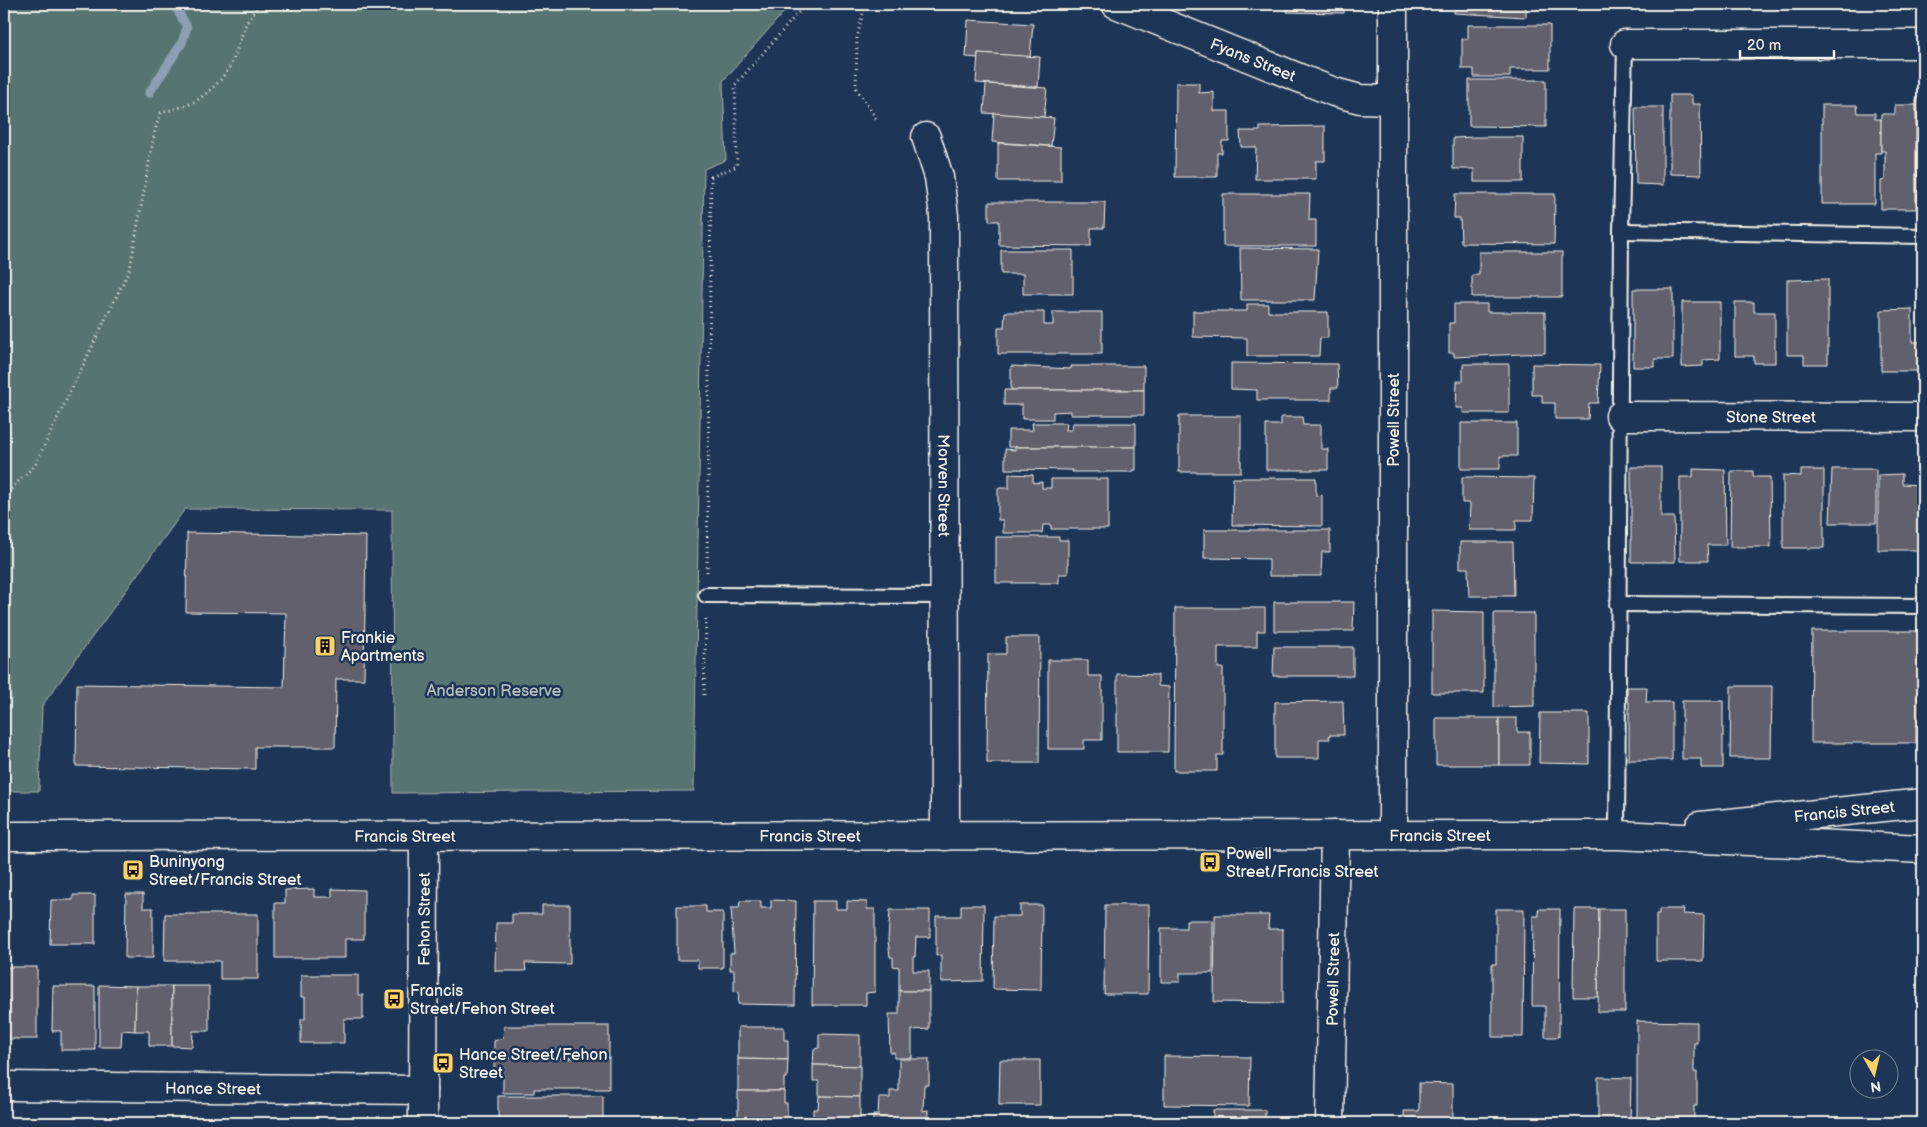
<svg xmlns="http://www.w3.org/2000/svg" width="1927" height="1127" font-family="'Balsamiq Sans',sans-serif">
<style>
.green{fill:#577472;stroke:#a6b2ad}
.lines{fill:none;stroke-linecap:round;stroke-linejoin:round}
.stream{stroke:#8d9fb2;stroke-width:9}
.building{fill:#62606d;stroke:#f4f1e8}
.lane-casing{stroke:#f4f1e8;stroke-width:18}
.street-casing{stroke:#f4f1e8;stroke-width:31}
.secondary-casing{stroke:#f4f1e8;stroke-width:31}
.path{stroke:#f4f1e8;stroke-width:3;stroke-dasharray:1 4;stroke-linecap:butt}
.lane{stroke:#1d3557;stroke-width:14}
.street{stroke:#1d3557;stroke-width:28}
.secondary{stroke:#1d3557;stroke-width:28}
.labels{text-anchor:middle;stroke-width:5;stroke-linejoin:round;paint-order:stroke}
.street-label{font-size:16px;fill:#f4f1e8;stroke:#1d3557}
.poi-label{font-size:16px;fill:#f4f1e8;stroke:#1d3557;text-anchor:start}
.park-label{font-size:16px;fill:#b5bfb9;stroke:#1d3557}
</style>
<rect width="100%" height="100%" fill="#1d3557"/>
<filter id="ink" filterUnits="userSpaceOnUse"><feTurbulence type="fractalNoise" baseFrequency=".02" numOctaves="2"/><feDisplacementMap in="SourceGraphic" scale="10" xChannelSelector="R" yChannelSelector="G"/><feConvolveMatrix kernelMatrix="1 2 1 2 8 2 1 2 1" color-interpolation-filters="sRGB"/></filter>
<g filter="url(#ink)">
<path class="green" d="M4,4h787l-68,77 3,79 -22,9 -10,622 -301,2 -1,-283 -207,-1 -143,197 -3,85h-35z"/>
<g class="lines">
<path class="stream" d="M149,93l33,-50 5,-16 -13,-23"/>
</g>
<g class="building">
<path d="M1287,4h57v9l-57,-1z"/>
<path d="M1454,4h72v13l-72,-4z"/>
<path d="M968,20l65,4 -3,33 -52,-4v5l-12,-1z"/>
<path d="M1468,25h82v44h-40v8h-36v-8h-12v-30h6z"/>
<path d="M978,53l62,4 -2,30 -62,-4z"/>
<path d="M1469,80h77v47l-77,-1z"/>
<path d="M1176,83h23v10l15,-1v19h15v30h-7v12h-5v24h-42z"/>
<path d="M986,84l61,4 -3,29 -60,-4z"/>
<path d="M1670,95h22v9h8l1,71 -31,-1z"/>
<rect x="1916" y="100" width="7" height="105"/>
<path d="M1822,105h35l1,8h17v6h6v34h-6v51h-53z"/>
<path d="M1895,105h21v104h-35v-28l4,-1v-29h-4v-37h14z"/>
<path d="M1635,107h28v78l-27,-1z"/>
<path d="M994,113l60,5 -3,28 -59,-4z"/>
<path d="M1325,126v35h-9v18h-61l1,-32h-15l-1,-16h20v-4z"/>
<path d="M1474,137h49v45h-49v-13h-21v-31z"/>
<path d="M998,143l63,4v34h-63z"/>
<path d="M1223,194h87l-1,26h7v26h-93z"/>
<path d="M1455,194h100l-1,50 -93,-1 -1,-25h-6z"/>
<path d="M989,202h116l-1,26h-13v18l-92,-1v-24h-10z"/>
<path d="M1240,248l78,1 -3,51h-74z"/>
<path d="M1001,250h72v44h-50v-20h-22z"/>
<path d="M1479,252h83v45h-90v-22h7z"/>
<path d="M1828,279v85h-24v-9h-17v-75z"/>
<path d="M1633,289h40v70h-18v8h-22z"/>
<path d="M1682,302h38v57l-17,1v6l-21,1z"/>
<path d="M1735,302h19v10h21v51h-21v-7h-19z"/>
<path d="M1247,304h21v8h60v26h-8l-1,18h-72v-18l-54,-1v-26h54z"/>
<path d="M1454,304h33v8h58v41l-91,4v-4h-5v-30h5z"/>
<path d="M1912,309v33h11v29h-42v-61z"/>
<path d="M1005,312h39v13h9v-13h49v42h-104v-27h6z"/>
<path d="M1231,363l106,1 1,24h-7v12h-74v-10l-26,-1z"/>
<path d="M1463,364h46v49h-46v-5h-7l1,-27h6z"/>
<path d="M1532,364l68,1 -2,38h-9l-1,16h-33v-16h-13v-8h-10z"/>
<path d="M1011,366l60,3v-3h73v24h-133z"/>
<path d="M1004,390h140v25h-73v-4l-18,1v7h-31v-14h-18z"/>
<rect x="1179" y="416" width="62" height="56"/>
<path d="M1281,417h21l1,8h18v24h7v21h-62v-45h15z"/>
<path d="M1032,423h35l-1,7h6l1,-7h63v24h-128v-17h25z"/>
<path d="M1461,423h56v33h-17v13h-39z"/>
<path d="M1015,447h121v23h-3v2h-61l1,-2 -68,-1v-20l10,1z"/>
<path d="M1631,467h30v50h13l1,45h-44z"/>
<path d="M1693,469l32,1 1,75h-19l1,16h-28v-84h13z"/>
<path d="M1832,469h44v54h-46z"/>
<path d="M1801,470h23v78h-41v-73l18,1z"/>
<path d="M1731,471h22v6h17l1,70h-41z"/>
<path d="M1009,474l24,1v8l9,-1v6h9v-9h57v50h-57v-4h-8l-1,8h-39v-13h-5v-32h11z"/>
<path d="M1902,474v10l20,1v65h-44v-75z"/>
<path d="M1462,477l72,1 -1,42h-17v10h-47l1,-27h-8z"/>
<path d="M1233,478h83v18l6,-1v31l-90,-1z"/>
<path d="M1204,530h126v22h-8l-1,24h-52v-17l-65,-1z"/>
<path d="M187,533l179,3 -2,143h-28l-1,68h-80v22l-179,-3 1,-82 207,3 2,-74 -100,-1z"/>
<path d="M996,537h63v3h9v34h-9v9h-63z"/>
<path d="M1460,542h53l1,54h-45l-1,-28h-8z"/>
<path d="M1274,602h80l-1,29h-79z"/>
<path d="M1175,608h90v23h-8v16h-39v21h5v87h-6v16h-43z"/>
<path d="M1432,611l52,1v81h-52z"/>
<path d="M1494,613h40v93l-40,1z"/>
<path d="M1812,631h111v95h-7v17h-105z"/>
<path d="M1006,637h34l-1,126h-52l1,-109h18z"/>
<path d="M1274,647h79v29h-80z"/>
<path d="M1048,660h40v16h14v64h-18v9h-36z"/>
<path d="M1117,674l41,1v11l11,1 -1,65h-51z"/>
<path d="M1731,686h41l-1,72h-41z"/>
<path d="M1627,687h20l-1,15h26v58h-43v-58h-2z"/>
<path d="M1343,701l1,34h-15l1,4h-11v19h-44v-56z"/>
<path d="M1682,701h41v67h-22v-9h-19z"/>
<path d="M1540,713h49v51l-50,-1z"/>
<rect x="1436" y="718" width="63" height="47"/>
<path d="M1499,718h18v14h13v33h-31z"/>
<path d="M314,889v8h18v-8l32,1v49h-19v19h-70v-55h10v-13z"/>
<path d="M126,894h17v14h10v50h-28z"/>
<path d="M73,895h22v49h-45l1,-44h22z"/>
<path d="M771,900l25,1 -1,104 -57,-1 1,-12 -5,-1v-21h-4v-17h4l-3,-45h8l1,-7h21v7h10z"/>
<path d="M813,901h23v8h11v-8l20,1v7h8v83l-9,1v12h-54z"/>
<path d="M542,905h28v59l-45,-1 1,8h-31l1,-48h16v-9h30z"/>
<path d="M961,905h23l-1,76 -42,1v-27l-5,1v-40h25z"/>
<path d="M1020,905h22l-1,85 -48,-1 1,-73h26z"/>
<path d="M1105,905h44l-1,89h-44z"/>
<path d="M677,906h29v6h17v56h-25v-8h-21z"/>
<path d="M1496,909h28l-1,128h-31v-73h4z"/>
<path d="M1538,909h22l-1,128h-14v-31h-13l1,-90h6z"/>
<path d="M1574,909h25l-1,88h-25z"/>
<path d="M1599,909h26v103h-27z"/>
<path d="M1659,909h25l-1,5 21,1 -1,46h-47v-47h3z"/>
<path d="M890,910h40v27h-14l-1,20h-2v14h16v20h-30v-24l-6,-1v-9h-3l-2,-16z"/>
<path d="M165,914h93v65h-38v-18h-56z"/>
<path d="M1215,915h54l-1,14h15v74l-69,-1z"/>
<path d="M1186,920h27v53h-33v9h-19v-54h25z"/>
<rect x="4" y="967" width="33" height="72"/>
<path d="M301,975h57v20h5v24h-19v24h-43v-24h4v-22h-4z"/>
<path d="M99,985l37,1 -1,45 -13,-1 -1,17h-22z"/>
<path d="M53,986h42v64h-34v-19h-9z"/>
<path d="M136,986h36v60h-23v-15h-14z"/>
<path d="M172,986h37v45h-16l-1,16 -20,-1z"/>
<path d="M899,991h30v38l-17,1v28h-18v-6l-4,1 -1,-39h10z"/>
<path d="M1637,1021l60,1v21h-3v29h3v34h-3v17h-57z"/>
<path d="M504,1026h105v32h-110v-5h-5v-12l9,-3z"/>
<path d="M738,1027h46v13h4v20l-50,-1z"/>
<path d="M819,1034l41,1v31l-47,-1 1,-16 5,-1z"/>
<path d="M1164,1056l86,1 -1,49 -85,-1z"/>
<path d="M494,1058h115v31h-75v4h-31v-15l-9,-3z"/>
<path d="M738,1059l50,1 -1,18h-3v13h-46z"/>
<path d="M899,1059h30v26h-5l-1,26 5,-1v13h-55v-8h5l1,-17h11v-7h9z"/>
<path d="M1000,1060h40v45h-41z"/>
<path d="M813,1065l47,1v31l-41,-1v-15h-6z"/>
<path d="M1598,1077l33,1 -1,45h-32z"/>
<path d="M1419,1083l34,1v39h-49v-12h15z"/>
<path d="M738,1091h46v12h3v20h-49z"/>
<path d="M498,1096h105v26l-99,1v-4h-6z"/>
<path d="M819,1096l41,1v26h-47v-14h5z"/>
<rect x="1213" y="1110" width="52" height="13"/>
</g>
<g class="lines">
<g class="lane-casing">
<g id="lane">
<path d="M1621,231l302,5"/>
<path d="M706,595l239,1"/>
<path d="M1617,604l306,2"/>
<path d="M1617,835l4,-604 4,-187"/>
</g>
</g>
<g class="street-casing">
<g id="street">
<path id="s1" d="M1116,4l218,88 26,7 32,1"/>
<path d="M1393,4v831"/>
<path d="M1625,44h298"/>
<path id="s2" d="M926,137l13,40 5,39 1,620"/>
<path id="s3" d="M1620,416l303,1"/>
<path id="s4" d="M4,1086l419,4"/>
<path id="s5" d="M1330,1123l5,-288"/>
</g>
</g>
<g class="secondary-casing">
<g id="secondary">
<path id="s6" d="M1700,826l223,-23"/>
<path id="s7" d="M4,836l1613,-1 306,14"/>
<path id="s8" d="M423,1123l1,-289"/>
</g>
</g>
<g class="path">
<path d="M865,4l-8,34 -1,50 21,32"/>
<path d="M4,496l31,-31 95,-197 25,-138 6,-17c10,-3 23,-6 33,-11 14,-8 33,-26 39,-42 9,-21 10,-43 30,-56"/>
<path d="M707,572l4,-395 26,-11 -2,-81 71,-81"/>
<path d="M704,695l2,-77"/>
</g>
<use href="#lane" class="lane"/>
<use href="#street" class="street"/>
<use href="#secondary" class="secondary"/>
</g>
</g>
<defs>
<g id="building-square" transform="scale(1.125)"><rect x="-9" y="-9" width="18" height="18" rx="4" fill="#ffd166" stroke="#1d3557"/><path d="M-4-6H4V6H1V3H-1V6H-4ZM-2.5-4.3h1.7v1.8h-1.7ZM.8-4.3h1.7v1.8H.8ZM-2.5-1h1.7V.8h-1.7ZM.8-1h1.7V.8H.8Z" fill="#111"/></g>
<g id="bus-square" transform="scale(1.125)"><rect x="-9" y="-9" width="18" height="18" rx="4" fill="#ffd166" stroke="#1d3557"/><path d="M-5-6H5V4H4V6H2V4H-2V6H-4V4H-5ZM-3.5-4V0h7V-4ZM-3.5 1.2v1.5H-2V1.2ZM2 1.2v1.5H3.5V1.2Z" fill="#111"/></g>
</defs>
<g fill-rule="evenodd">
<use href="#building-square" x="325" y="646"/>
<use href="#bus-square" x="1210" y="862"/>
<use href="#bus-square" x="133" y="870"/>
<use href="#bus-square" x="394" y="999"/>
<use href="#bus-square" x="443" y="1063"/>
</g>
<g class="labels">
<g class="street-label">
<text dy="6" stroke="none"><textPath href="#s1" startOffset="148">Fyans Street</textPath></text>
<text dy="6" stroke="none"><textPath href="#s3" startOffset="151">Stone Street</textPath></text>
<text transform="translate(1393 420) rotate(-90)" y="6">Powell Street</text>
<text dy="6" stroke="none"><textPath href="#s2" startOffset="351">Morven Street</textPath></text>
<text dy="6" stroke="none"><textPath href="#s6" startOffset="145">Francis Street</textPath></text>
<text dy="6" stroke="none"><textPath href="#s7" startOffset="401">Francis Street</textPath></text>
<text dy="6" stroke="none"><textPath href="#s7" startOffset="1436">Francis Street</textPath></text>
<text dy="6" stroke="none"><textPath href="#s7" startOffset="806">Francis Street</textPath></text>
<text dy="6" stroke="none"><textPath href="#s8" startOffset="204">Fehon Street</textPath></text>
<text dy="6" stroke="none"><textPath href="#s5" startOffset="144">Powell Street</textPath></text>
<text dy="6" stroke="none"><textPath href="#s4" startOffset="209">Hance Street</textPath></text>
</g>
<g class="poi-label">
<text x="341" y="643">Frankie<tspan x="341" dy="18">Apartments</tspan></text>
<text x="1226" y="859">Powell<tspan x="1226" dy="18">Street/Francis Street</tspan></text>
<text x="149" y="867">Buninyong<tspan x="149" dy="18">Street/Francis Street</tspan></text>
<text x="410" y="996">Francis<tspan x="410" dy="18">Street/Fehon Street</tspan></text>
<text x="459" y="1060">Hance Street/Fehon<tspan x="459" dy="18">Street</tspan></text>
</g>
<g class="park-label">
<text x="494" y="696">Anderson Reserve</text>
</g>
</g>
<rect width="1927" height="1127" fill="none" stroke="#1d3557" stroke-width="20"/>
<rect x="10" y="10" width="1907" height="1107" fill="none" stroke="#f4f1e8" stroke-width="2" filter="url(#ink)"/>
<g transform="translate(1874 1074) rotate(172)"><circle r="24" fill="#1d3557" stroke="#738091"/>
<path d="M0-4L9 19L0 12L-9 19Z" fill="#ffd166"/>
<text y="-8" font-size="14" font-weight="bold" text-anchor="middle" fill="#f4f1e8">N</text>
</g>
<path d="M1740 50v8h94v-8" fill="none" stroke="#f4f1e8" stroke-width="2.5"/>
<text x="1747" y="50" font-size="15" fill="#f4f1e8" stroke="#1d3557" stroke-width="4" paint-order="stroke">20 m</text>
</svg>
